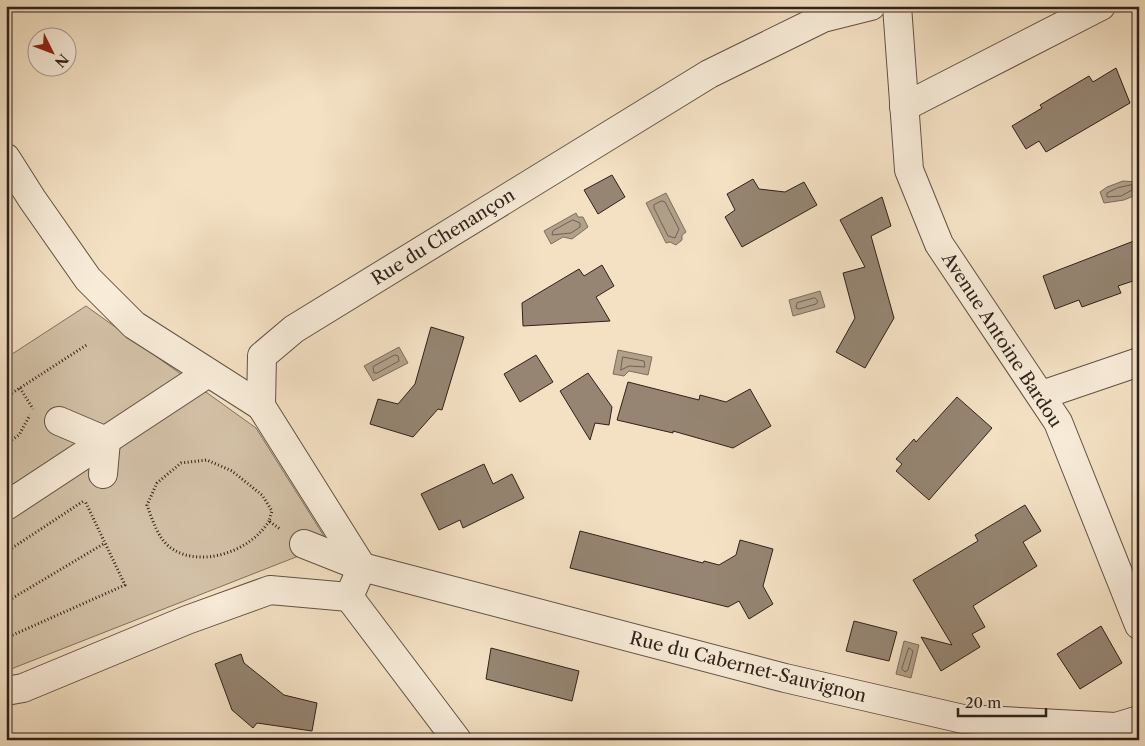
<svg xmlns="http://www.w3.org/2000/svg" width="1145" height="746" font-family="'Libre Caslon Text',serif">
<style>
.green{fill:#d3c1a7;stroke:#817260}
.water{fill:#b1a08a;stroke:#7d6e5d}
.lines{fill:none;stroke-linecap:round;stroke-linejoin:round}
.shore{stroke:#706152;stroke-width:1}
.building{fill:#958572;stroke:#2f221a}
.minor-casing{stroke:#605244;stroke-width:30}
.path{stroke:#2f221a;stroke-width:3;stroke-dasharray:1 2.5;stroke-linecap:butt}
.minor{stroke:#f8ecd9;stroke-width:28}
.labels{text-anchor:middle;stroke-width:4;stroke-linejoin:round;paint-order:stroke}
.street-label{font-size:18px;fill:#2f221a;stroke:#f8ecd9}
</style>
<rect width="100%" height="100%" fill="#f4e1c4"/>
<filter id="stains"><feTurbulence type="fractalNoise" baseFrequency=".004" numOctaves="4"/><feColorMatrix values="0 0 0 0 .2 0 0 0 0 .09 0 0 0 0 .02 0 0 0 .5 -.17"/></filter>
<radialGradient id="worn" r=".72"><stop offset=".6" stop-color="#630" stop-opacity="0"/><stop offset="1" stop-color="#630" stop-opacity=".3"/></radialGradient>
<path class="green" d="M86,306l170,122 73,116 -323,127v-313z"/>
<g class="water">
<path d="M1123,181l14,1 2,4 -3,9 -12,5 -20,3 -4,-11 7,-5z"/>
<path d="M666,193l20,39 -4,3v5l-6,5 -6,-3 -4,1 -20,-40z"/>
<path d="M576,213l2,4h5l5,10 -16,12 -9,-2 -12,7 -7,-13z"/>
<path d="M820,291l5,16 -32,9 -4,-16z"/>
<path d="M399,347l9,16 -35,18 -9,-15z"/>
<path d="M618,350l34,7 -4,18 -19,-4 -5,5 -11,-2z"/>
<path d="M904,641l15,4 -8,33 -15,-4z"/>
</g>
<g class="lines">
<g class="shore">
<path d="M1132,185v5l-11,6 -14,1v-4l10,-5z"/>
<path d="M662,201l3,1 14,27 -4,9 -7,-2 -14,-28v-3z"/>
<path d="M573,220l7,3v4l-9,6 -19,2 1,-4z"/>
<path d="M815,298l3,3 -2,3 -17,5 -3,-1 1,-5z"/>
<path d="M395,355l3,1 1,5 -22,12h-3l-1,-6z"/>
<path d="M623,357l21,4 1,6 -16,-1 -8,4z"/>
<path d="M909,648l4,3 -5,19 -3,2 -3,-3z"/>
</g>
</g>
<g class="building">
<path d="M1116,68l14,35 -84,49 -7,-11 -13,8 -14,-23 30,-18 -2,-3 49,-29 4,6z"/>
<path d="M612,175l13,22 -27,17 -14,-24z"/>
<path d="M753,179l6,10 26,3 19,-10 13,23 -75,42 -17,-30 10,-7 -8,-16z"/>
<path d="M882,197l9,29 -20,10 23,82 -29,50 -29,-16 19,-34 -12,-45 22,-6 -25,-47z"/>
<path d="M1139,239v40l-21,7 3,7 -39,14 -3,-7 -24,9 -12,-33z"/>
<path d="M602,265l12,21 -18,11 14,24 -87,5 -1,-23 57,-34 5,7z"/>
<path d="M431,327l33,10 -22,73 -4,-1 -25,28 -43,-13 8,-25 20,5 17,-20z"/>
<path d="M536,355l17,27 -33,20 -16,-28z"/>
<path d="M588,373l24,34 -3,18 -14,-2 -5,17 -30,-49z"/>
<path d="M628,382l71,18 1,-5 26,7 24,-13 21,37 -38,22 -60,-17v2l-56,-13z"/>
<path d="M957,397l35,31 -63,72 -33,-29 6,-7 -6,-5 18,-20 2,3z"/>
<path d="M484,464l9,20 19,-10 12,24 -61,30 -3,-8 -21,10 -18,-36z"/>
<path d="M1025,505l16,26 -18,11 14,24 -64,40 12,21 -13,7 8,13 -39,24 -20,-34 31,8 -39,-65 65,-39 -3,-6z"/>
<path d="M580,531l123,32 1,-2 15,4 17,-10 4,-15 33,9 -10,37 10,18 -24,15 -10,-18 -11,6 -158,-39z"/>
<path d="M854,621l43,11 -8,29 -43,-10z"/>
<path d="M1101,626l21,37 -42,26 -23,-35z"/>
<path d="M491,648l88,23 -7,30 -86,-22z"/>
<path d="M241,654l3,9 40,32 33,8 -5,28 -55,-8 -4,5 -21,-18 -17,-46z"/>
</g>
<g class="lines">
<g class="minor-casing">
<g id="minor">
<path d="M897,6l12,164 30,74 119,178 81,203"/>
<path d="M904,107l197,-101"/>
<path d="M6,158l26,41 56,80 46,46 127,81"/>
<path d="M1042,395l97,-33"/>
<path d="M59,421l47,20 -3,33"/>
<path d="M6,506l202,-133"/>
<path d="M304,544l58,23 423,111 178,41 153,8 23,-7"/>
<path d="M349,597l13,-30 -101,-161 1,-50 32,-27 415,-255 114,-56 48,-12"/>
<path d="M349,597l108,143"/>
<path d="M6,691l17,-3 164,-68 83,-30 79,7"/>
</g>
</g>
<g class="path">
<path d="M20,388l13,21"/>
<path d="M6,397l82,-53"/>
<path d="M6,444l13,-9 11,-20"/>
<path d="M269,521c-18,30 -68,48 -98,27 -13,-9 -19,-29 -24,-43l10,-22 24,-20 26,-3 25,11 30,24 10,16 -3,10 11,8"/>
<path d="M6,552l79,-52"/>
<path d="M6,602l99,-59"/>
<path d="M6,638l119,-53 -40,-84"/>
</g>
<use href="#minor" class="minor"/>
</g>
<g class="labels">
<g class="street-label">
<text transform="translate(443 237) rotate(-32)" y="6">Rue du Chenançon</text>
<text transform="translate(1002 340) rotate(57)" y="6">Avenue Antoine Bardou</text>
<text transform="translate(748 667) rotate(14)" y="6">Rue du Cabernet-Sauvignon</text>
</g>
</g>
<rect width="1145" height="746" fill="none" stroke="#f4e1c4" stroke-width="25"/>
<rect x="8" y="8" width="1130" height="731" fill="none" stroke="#2f221a" stroke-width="2.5"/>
<rect x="12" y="12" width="1120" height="721" fill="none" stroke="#2f221a"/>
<g transform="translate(52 52) rotate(132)"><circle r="24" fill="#f8ecd9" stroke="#a89b8d"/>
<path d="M0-4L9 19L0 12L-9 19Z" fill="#8f2418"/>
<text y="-8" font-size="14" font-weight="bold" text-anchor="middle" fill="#2f221a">N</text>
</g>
<path d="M958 708v8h88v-8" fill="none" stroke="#2f221a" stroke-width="2.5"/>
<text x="965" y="708" font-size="15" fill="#2f221a" stroke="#f8ecd9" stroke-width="4" paint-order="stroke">20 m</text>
<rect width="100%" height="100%" filter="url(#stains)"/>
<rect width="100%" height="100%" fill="url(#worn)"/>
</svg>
